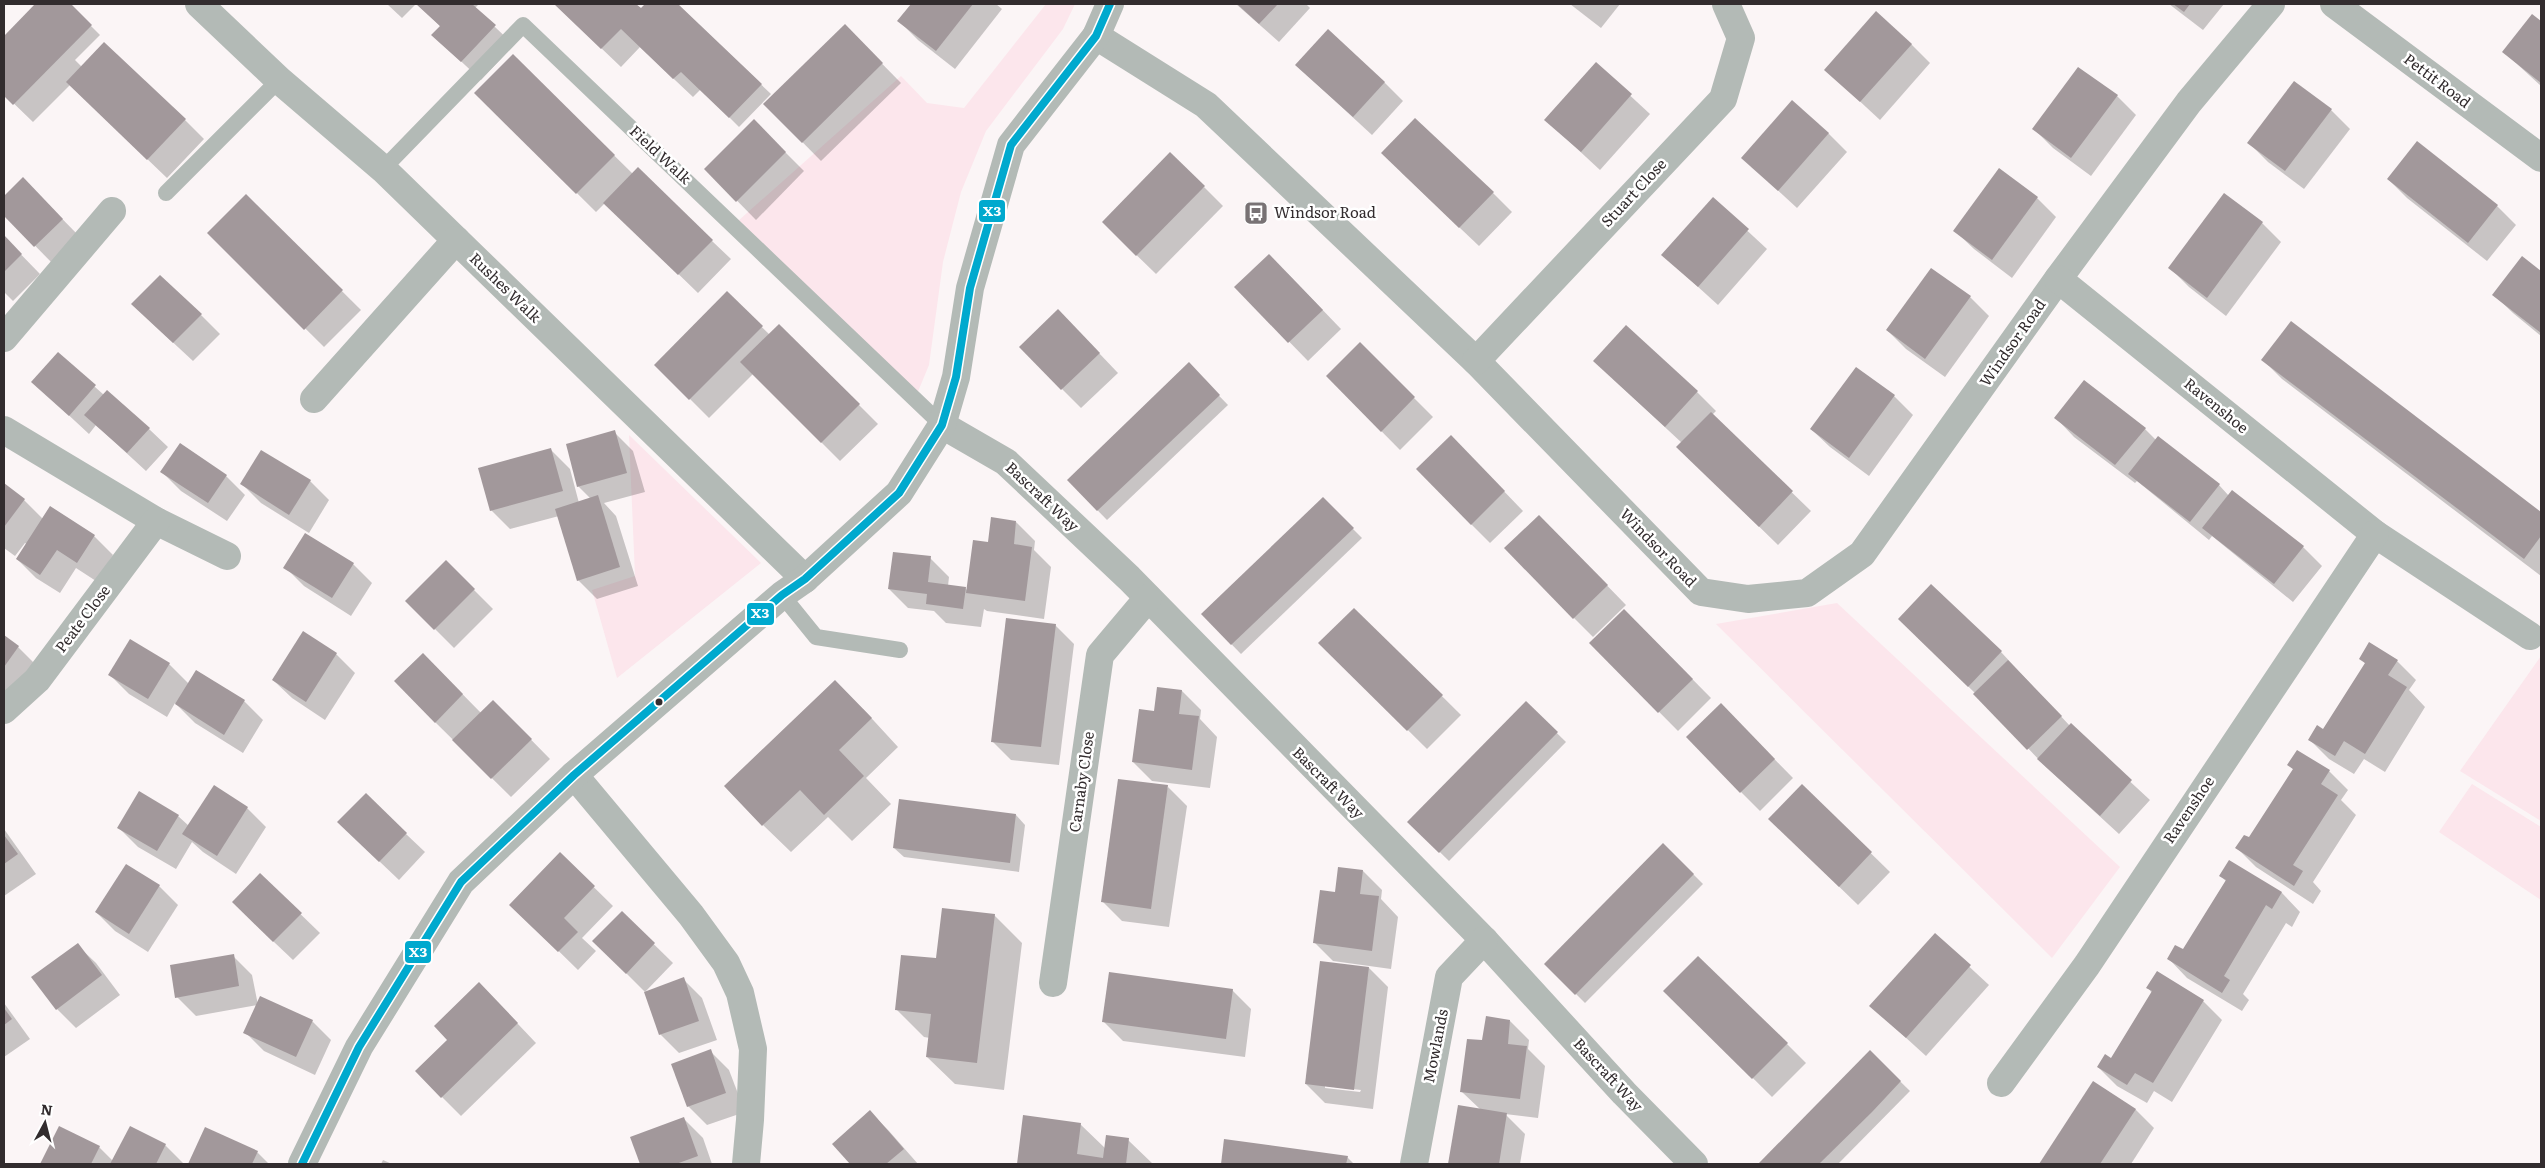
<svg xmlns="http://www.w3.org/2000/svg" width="2545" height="1168" font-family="Literata,serif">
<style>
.green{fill:#fce6ec}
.shadow{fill:#0003;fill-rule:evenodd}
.building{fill:#a2989b}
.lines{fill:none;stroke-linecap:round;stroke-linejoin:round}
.service{stroke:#b3bab6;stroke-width:16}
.minor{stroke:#b3bab6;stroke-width:28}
.bus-1-casing{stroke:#fff;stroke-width:11}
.bus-1{stroke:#00a9ce;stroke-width:8}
.bus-dot{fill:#322c2e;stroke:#fff;stroke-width:2}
.labels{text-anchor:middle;stroke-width:5;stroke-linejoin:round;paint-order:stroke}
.street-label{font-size:15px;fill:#322c2e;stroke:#fff}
.poi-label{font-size:15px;fill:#322c2e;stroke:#fff;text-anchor:start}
.line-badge{stroke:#fff;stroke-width:2}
.badge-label{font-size:14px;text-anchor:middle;font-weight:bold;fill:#fff}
</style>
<rect width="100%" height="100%" fill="#fbf5f6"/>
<g class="green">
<path d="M1046,4h29l-12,25 -77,102 -25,61 -18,70 -14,103 -12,29 -179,-173 163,-145 26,27 37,5z"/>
<path d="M629,435l132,128 -144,115 -25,-88 43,-14z"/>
<path d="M1837,603l283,264 -68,91 -336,-334z"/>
<path d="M2541,656v165l-81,-50z"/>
<path d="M2472,784l69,43v73l-102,-68z"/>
</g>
<g class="shadow">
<path d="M37,4h32l31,31 -25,25 7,7 103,53 19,19 -37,39 -97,-93 -37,37 -29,-28v-57z"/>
<path d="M387,4h29l-14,14z"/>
<path d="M417,4h62l-4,4 39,37 -33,35 -48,-45 8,-8z"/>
<path d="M555,4h80l6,6 6,-6h30l94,90 -32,33 -38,-38 -8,8 -53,-50 -19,20z"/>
<path d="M913,4h83l6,5 -47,60 -37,-29 -19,-19z"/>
<path d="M1236,4h70l4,4 -31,34z"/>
<path d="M1570,4h50l-19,24z"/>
<path d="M2169,4h55l-21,26z"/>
<path d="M2532,16l9,7v63l-37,-34z"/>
<path d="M845,26l56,57 -80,78 -56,-57z"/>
<path d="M1911,44l19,19 -50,57 -54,-50z"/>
<path d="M513,56l120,118 79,67 19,18 -33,34 -93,-90 -9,9 -120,-119z"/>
<path d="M1596,64l54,50 -50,56 -54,-50z"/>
<path d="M1296,65l88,17 19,19 -31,34z"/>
<path d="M2295,83l36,27 19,19 -46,60 -36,-27 -19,-19z"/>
<path d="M2117,96l19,19 -45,61 -38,-28 -19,-19z"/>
<path d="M754,121l50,50 -48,49 -50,-51z"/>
<path d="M1828,133l19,19 -50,56 -54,-50z"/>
<path d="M1401,172l92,21 19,19 -33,34z"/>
<path d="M23,179l58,59 -27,27 -50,-51v-16z"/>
<path d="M2388,179l109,27 19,19 -29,36 -80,-63z"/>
<path d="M1204,187l19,19 -67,68 -34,-33z"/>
<path d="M2224,195l38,28 19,19 -55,74 -37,-29 -19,-19z"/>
<path d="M246,196l115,114 -37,37 -115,-114z"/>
<path d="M2037,198l19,19 -44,61 -38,-29 -19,-18z"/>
<path d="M1713,199l54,50 -49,56 -55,-50z"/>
<path d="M4,237l36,37 -27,27 -9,-9z"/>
<path d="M2523,258l18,15v63l-28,-23 -19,-18z"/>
<path d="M1288,274l53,55 -33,32 -72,-74z"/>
<path d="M727,293l43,42 9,-10 99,99 -38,37 -87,-87 -44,44 -53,-53z"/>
<path d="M1970,297l19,19 -44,61 -39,-28 -19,-19z"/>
<path d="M201,315l19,19 -27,27 -41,-38z"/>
<path d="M2291,323l250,190v63l-259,-197 -19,-19z"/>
<path d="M1626,326l71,66 19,19 -4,4 99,96 -33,34 -81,-79 -15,-23 -69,-64z"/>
<path d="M1077,330l41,43 -37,35 -19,-19z"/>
<path d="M1360,344l73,73 -33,33 -73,-74z"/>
<path d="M58,354l46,41 45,34 19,18 -22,24 -50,-46 -7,9 -56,-52z"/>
<path d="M1856,368l38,28 19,19 -44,61 -39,-29 -19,-18z"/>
<path d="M1198,374l30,31 -121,115 -39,-40z"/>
<path d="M2056,418l89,11 11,11 63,45 10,11 74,51 19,19 -29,36 -81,-66 -3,4 -72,-59 -2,2 -61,-46z"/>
<path d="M614,432l19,19 12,41 -41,11 12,13 22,70 -41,13 -19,-19 -19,-64 -49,13 -19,-19 60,-60 19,19 9,34 12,-4 -13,-13z"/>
<path d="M180,444l46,32 19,19 -18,26 -46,-30 -19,-19z"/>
<path d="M1470,456l53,55 -33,32 -19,-19z"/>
<path d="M310,481l19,19 -20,33 -48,-30 -19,-19z"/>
<path d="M4,485l20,15 19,19 7,-11 44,28 19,19 -17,26 -20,-13 -16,25 -24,-15 -19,-19 10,-15 -2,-1 -10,13 -11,-8z"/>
<path d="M1323,499l39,39 -121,116 -39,-40z"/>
<path d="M1016,522l19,19 -1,9 17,17 -7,52 -57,-8 -3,-2 -3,18 -35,-4 -12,-12 -26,-3 -19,-19 41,-31 19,19 -1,9 17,2 3,3 21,-48z"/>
<path d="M1558,535l68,70 -33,32 -19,-19z"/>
<path d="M446,562l47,47 -39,39 -47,-47z"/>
<path d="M353,564l19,19 -21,33 -47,-30 -19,-19z"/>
<path d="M1354,609l107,106 -34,34 -107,-106z"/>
<path d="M1624,610l87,88 -33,33 -87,-88z"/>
<path d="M1055,625l19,19 -15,121 -48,-5 -19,-19z"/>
<path d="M303,633l33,21 19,19 -30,47 -33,-22 -19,-18z"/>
<path d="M4,637l14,10 19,19 -33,28z"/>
<path d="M1918,638l83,14 69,74 80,74 -31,34 -72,-66 -72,-75z"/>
<path d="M423,654l58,59 12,-12 57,58 -39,38 -76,-75z"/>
<path d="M2361,659l36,2 19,19 -7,10 16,17 -40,65 -21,-13 -10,15 -25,-15 -19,-19 14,-9 42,-67z"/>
<path d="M169,664l20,20 8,-13 47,30 19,19 -20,33 -48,-30 -20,-20 -8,14 -38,-23 -19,-19z"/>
<path d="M1159,688l23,3 19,19 -1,9 17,18 -7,51 -58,-7 -19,-19 22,-50z"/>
<path d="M1526,703l40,39 -117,119 -40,-39z"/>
<path d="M1721,705l72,73 -33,33 -19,-19z"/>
<path d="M863,709l35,38 -32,31 25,26 -39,37 -24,-24 -37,35 -28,-27z"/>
<path d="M2289,765l40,6 19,19 -7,10 15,15 -43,67 8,9 -8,13 -57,-37 -19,-19 12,-9 45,-69z"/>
<path d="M1802,786l88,86 -32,33 -69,-67z"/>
<path d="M1168,787l19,19 -18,121 -47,-6 -19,-19z"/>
<path d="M247,808l19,19 -30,47 -33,-22 -11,-10 -16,27 -38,-22 -19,-19 59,-12 11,10z"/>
<path d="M1016,815l9,10 -6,47 -115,-15 -10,-9z"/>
<path d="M4,829l32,45 -32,22z"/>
<path d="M406,834l19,18 -26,28 -41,-39z"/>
<path d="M1663,844l40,40 -118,119 -39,-39z"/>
<path d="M560,854l53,52 -31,32 14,13 -18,19 -48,-47z"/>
<path d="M2229,862l53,31 18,19 -8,15 -6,-4 -43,71 6,6 -7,11 -55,-33 -18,-19 14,-8 43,-70 -6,-5z"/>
<path d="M1339,868l24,3 19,19 -1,9 17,18 -7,52 -58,-8 -19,-19 22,-49z"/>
<path d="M260,875l60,58 -27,27 -41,-39z"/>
<path d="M159,886l19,19 -30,47 -33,-21 -19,-19z"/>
<path d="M622,913l51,50 -28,29 -51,-51z"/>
<path d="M994,915l28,28 -18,147 -49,-6 -28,-27 3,-19 -6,-1 -28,-28 42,-49z"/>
<path d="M1935,935l54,50 -63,71 -55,-50z"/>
<path d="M77,945l19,18 24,32 -44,33 -19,-19z"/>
<path d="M233,956l19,19 6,30 3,-7 51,23 19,19 -16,35 -51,-24 -19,-19 13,-27 -62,11 -19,-19z"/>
<path d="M1321,963l48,5 19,19 -15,122 -48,-6 -19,-19zM1325,1086l36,4 -1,2 -35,-4z"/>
<path d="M683,979l19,19 15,42 -38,13 -19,-19z"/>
<path d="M2148,988l55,13 19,19 -50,82 -18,-11 -7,12 -30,-17 -19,-19 13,-7 41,-67z"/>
<path d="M1232,990l19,19 -6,48 -122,-16 -19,-19z"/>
<path d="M1665,991l122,53 19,19 -34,34z"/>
<path d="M4,1003l26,36 -26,18z"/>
<path d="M498,1003l38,40 -75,73 -19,-19 7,-57z"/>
<path d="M1510,1021l19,19 -1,9 17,17 -7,52 -33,-4 20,20 -5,30h-71l10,-57 22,3 -19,-18 21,-50z"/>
<path d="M710,1051l19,19 16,42 -38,13 -19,-19z"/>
<path d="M1870,1052l40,39 -72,73h-78z"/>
<path d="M2094,1083l42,27 18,18 -23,36h-90z"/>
<path d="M870,1112l19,19 29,33h-67l-17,-20z"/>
<path d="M1024,1116l56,8 26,25 22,-9 25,24h-135z"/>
<path d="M684,1119l19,19 9,26h-71l-9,-26z"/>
<path d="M131,1127l34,18 19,19h-142l57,-17 14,14z"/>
<path d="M1225,1141l122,16 7,7h-132z"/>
<path d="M257,1152l12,12 -79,-1z"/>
<path d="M383,1160l9,4h-11z"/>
</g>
<g class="building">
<path d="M35,4h36l21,21 -79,80 -9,-9v-60z"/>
<path d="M416,4h56l24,21 -35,37 -30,-27 9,-9z"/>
<path d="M554,4h82l5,4 4,-4h33l84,80 -33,34 -48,-46 -8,7 -52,-50 -20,20z"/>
<path d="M911,4h62l-37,47 -39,-30z"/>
<path d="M1237,4h41l-19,20z"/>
<path d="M2173,4h17l-6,8z"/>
<path d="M1876,11l36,33 -52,58 -36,-32z"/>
<path d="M2532,14l9,7v62l-39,-31z"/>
<path d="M845,24l38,39 -81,80 -39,-39z"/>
<path d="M1328,29l57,53 -32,35 -58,-52z"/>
<path d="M104,42l82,77 -39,41 -81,-78z"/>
<path d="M513,54l102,101 -39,39 -102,-101z"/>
<path d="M1596,62l36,32 -51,58 -37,-32z"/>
<path d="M2078,67l40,28 -47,63 -39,-29z"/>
<path d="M2294,81l38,28 -47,62 -38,-28z"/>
<path d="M1792,100l37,33 -51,58 -37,-33z"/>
<path d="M1415,118l79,74 -35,36 -78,-75z"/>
<path d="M754,119l32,33 -50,50 -32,-33z"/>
<path d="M2417,141l81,64 -30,38 -81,-64z"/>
<path d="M1170,152l35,34 -69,70 -34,-34z"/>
<path d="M638,167l75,73 -35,35 -75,-72z"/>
<path d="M1999,168l39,29 -46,63 -39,-29z"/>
<path d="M23,177l40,42 -29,28 -30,-31v-20z"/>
<path d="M2224,193l39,29 -56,76 -39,-30z"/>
<path d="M246,194l97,96 -39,40 -97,-97z"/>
<path d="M1713,197l36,32 -51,58 -37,-32z"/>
<path d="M4,235l18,19 -18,18z"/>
<path d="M1269,254l54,56 -35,33 -54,-56z"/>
<path d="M2522,256l19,15v62l-49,-38z"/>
<path d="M1931,268l40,28 -46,63 -39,-29z"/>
<path d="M160,275l42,39 -29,29 -42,-39z"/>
<path d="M727,291l36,35 -74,74 -35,-35z"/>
<path d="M1058,309l42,44 -39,37 -42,-43z"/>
<path d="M2291,321l250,191v24l-17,23 -263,-199z"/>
<path d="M779,324l81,80 -39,39 -81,-81z"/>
<path d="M1626,325l72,66 -33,36 -72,-66z"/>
<path d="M1360,342l55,55 -34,35 -55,-56z"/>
<path d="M58,352l38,33 -27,31 -38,-34z"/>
<path d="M1189,362l31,33 -123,116 -30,-31z"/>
<path d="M1856,367l39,28 -46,63 -39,-29z"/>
<path d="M2084,380l62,48 -31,37 -61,-47z"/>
<path d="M107,390l43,38 -23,25 -43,-38z"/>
<path d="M1711,412l82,79 -34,36 -83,-80z"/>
<path d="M615,430l12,43 -50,14 -11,-43z"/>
<path d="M1451,435l54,56 -34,34 -55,-56z"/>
<path d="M2158,436l62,48 -30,38 -62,-48z"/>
<path d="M180,443l47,32 -19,28 -48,-31z"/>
<path d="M551,448l12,43 -73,20 -12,-43z"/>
<path d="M261,450l50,30 -22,35 -49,-31z"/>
<path d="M4,483l21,16 -21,28z"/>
<path d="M2232,490l72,56 -30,38 -72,-56z"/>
<path d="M598,495l22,72 -43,14 -22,-72z"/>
<path d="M1323,497l31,31 -123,117 -30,-31z"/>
<path d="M50,506l45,29 -18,28 -20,-13 -17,25 -24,-16z"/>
<path d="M1539,515l69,70 -35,34 -69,-71z"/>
<path d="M991,517l25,4 -2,23 18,3 -7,54 -59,-8 7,-53 15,2z"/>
<path d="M305,533l49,30 -22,35 -49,-30z"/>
<path d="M893,552l38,4 -3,26 38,5 -3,22 -37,-5 1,-10 -39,-5z"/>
<path d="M446,560l29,29 -41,41 -29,-29z"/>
<path d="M1931,584l71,67 -34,36 -70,-68z"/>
<path d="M1354,608l89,87 -36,36 -89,-88z"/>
<path d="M1624,609l69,70 -35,34 -69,-70z"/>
<path d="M1006,618l50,6 -15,123 -50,-5z"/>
<path d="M303,631l34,22 -31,49 -34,-22z"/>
<path d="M4,635l15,11 -15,21z"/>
<path d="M130,639l40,24 -22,36 -40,-24z"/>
<path d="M2369,642l29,18 -10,15 19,12 -42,67 -21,-13 -9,15 -27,-16 9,-15 6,4 42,-66 -6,-4z"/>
<path d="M423,653l40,41 -28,29 -41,-42z"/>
<path d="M2008,660l54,56 -35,34 -54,-56z"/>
<path d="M196,670l49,30 -21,35 -49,-31z"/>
<path d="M835,680l37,38 -33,32 25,26 -40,39 -24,-25 -38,36 -38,-40z"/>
<path d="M1157,687l25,3 -3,24 20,2 -7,54 -60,-8 7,-53 15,2z"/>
<path d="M493,700l39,39 -41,40 -39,-39z"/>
<path d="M1526,701l32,31 -119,121 -32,-31z"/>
<path d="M1721,703l54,56 -35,34 -54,-56z"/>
<path d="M2071,723l61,57 -32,36 -63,-57z"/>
<path d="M2297,750l33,20 -9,14 17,11 -45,70 10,6 -9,15 -59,-38 9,-13 5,2 44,-68 -6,-4z"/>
<path d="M1118,779l50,6 -17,124 -50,-7z"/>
<path d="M1802,784l70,68 -33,35 -71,-68z"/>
<path d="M214,785l34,22 -31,49 -35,-22z"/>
<path d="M139,791l40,24 -22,36 -40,-23z"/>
<path d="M366,793l41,40 -28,29 -42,-40z"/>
<path d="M899,799l117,15 -6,49 -117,-15z"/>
<path d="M4,835l14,19 -14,10z"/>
<path d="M1663,843l31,31 -119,121 -31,-31z"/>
<path d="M560,852l35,34 -31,32 14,14 -20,20 -49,-47z"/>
<path d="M2229,860l53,32 -10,17 -6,-4 -42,71 6,4 -8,13 -55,-34 8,-14 8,4 43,-69 -7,-4z"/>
<path d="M126,864l34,21 -31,49 -34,-22z"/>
<path d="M1338,867l25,3 -3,24 19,2 -7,55 -59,-8 7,-53 15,2z"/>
<path d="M260,873l42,40 -29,29 -41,-40z"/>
<path d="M942,908l53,6 -18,149 -51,-6 5,-43 -36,-4 6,-55 35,3z"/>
<path d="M622,911l33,32 -29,31 -34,-33z"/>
<path d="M1935,933l36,32 -65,73 -37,-32z"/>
<path d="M78,943l24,32 -46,35 -25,-33z"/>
<path d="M234,954l5,32 -64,12 -5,-33z"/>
<path d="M1698,956l90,87 -36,36 -89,-88z"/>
<path d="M1320,961l49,6 -15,123 -49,-6z"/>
<path d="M2157,971l47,29 -51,83 -18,-10 -8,12 -30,-18 8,-13 6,4 41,-67 -6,-3z"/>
<path d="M1109,972l124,17 -7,50 -124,-17z"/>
<path d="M684,977l15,44 -40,14 -15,-43z"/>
<path d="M479,982l39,41 -77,75 -26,-27 32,-31 -13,-14z"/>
<path d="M260,996l53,24 -17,37 -53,-24z"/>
<path d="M4,1008l8,11 -8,6z"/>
<path d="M1486,1016l24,4 -2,24 19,2 -7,53 -60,-7 7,-53 15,1z"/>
<path d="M711,1049l15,44 -39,14 -16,-43z"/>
<path d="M1870,1050l31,31 -29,31 -53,52h-61z"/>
<path d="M2093,1081l43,28 -36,55h-61z"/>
<path d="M1458,1105l49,8 -8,51h-51z"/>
<path d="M870,1110l34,39 -18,15h-36l-18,-20z"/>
<path d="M1023,1115l58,8 -4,31 26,4 3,-23 23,3 -3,26h-109z"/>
<path d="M684,1117l14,39 -22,8h-36l-10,-27z"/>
<path d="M59,1126l41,20 -9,18h-51z"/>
<path d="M130,1126l36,18 -10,20h-46z"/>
<path d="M205,1127l53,24 -6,13h-64z"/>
<path d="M1224,1139l124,17 -2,8h-125z"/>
</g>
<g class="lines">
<g class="service">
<path d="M383,169l140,-144 419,400"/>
<path d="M166,193l113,-113"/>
<path d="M782,595l34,42 84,13"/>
</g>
<g class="minor">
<path d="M199,4l80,76 104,89 422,410"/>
<path d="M2334,4l207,154"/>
<path d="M1096,36l110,69 270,256 225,231 47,7 59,-6 55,-39 196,-275 131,-177 82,-98"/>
<path d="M2058,279l317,255 155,102"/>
<path d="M4,338l108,-127"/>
<path d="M1476,361l247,-262 18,-61 -15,-34"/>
<path d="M314,399l142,-159"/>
<path d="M942,425l64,37 123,116 355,362 140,153 70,71"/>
<path d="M4,430l152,91 71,35"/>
<path d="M4,710l33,-30 119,-159"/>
<path d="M574,775l117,140 35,48 14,30 13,56 -3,71 -4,44"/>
<path d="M1053,983l47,-328 48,-57"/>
<path d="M2001,1083l86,-118 288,-431"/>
<path d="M302,1164l57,-117 102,-165 113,-107 208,-180 23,-16 94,-86 43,-68 14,-48 14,-89 41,-143 85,-109 14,-32"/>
<path d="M1414,1164l35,-187 35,-37"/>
</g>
<g class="bus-1-casing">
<path id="bus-1" d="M302,1164l57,-117 102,-165 113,-107 208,-180 23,-16 94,-86 43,-68 14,-48 14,-89 41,-143 85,-109 14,-32"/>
</g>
<use href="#bus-1" class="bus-1"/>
</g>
<defs>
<g id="bus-square" transform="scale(1.25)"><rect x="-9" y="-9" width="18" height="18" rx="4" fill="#787274" stroke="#fff"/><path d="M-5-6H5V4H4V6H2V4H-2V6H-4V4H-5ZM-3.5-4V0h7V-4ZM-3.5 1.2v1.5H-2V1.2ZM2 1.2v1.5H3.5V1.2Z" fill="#fff"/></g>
</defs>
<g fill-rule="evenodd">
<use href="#bus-square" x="1256" y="213"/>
</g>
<circle class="bus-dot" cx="659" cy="702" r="4.5"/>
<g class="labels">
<g class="street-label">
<text transform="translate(2437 81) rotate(37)" y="5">Pettit Road</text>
<text transform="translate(660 155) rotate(43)" y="5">Field Walk</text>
<text transform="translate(1634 193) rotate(-47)" y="5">Stuart Close</text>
<text transform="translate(505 288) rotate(44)" y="5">Rushes Walk</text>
<text transform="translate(2013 343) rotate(-55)" y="5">Windsor Road</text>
<text transform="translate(2216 406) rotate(39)" y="5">Ravenshoe</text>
<text transform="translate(1042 497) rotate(43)" y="5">Bascraft Way</text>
<text transform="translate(1658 548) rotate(46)" y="5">Windsor Road</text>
<text transform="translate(83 619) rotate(-53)" y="5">Peate Close</text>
<text transform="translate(1082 782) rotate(-82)" y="5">Carnaby Close</text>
<text transform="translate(1328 783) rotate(45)" y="5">Bascraft Way</text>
<text transform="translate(2189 810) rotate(-56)" y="5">Ravenshoe</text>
<text transform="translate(1436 1046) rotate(-79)" y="5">Mowlands</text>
<text transform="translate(1608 1075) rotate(47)" y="5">Bascraft Way</text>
</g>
<g class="poi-label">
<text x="1274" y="218">Windsor Road</text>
</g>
</g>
<g class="line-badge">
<rect x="978" y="199" width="28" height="24" rx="5" fill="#00a9ce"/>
<rect x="746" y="602" width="29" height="24" rx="5" fill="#00a9ce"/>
<rect x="404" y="940" width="28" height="24" rx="5" fill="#00a9ce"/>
</g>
<g class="badge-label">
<text x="992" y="216">X3</text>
<text x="760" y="618">X3</text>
<text x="418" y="957">X3</text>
</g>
<rect width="2545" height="1168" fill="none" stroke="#322c2e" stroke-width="10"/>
<g transform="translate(45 1123) rotate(7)" stroke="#ffffff" stroke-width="4" paint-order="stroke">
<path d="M0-4L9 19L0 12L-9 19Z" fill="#322c2e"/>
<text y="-8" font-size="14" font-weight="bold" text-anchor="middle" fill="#322c2e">N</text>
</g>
</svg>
